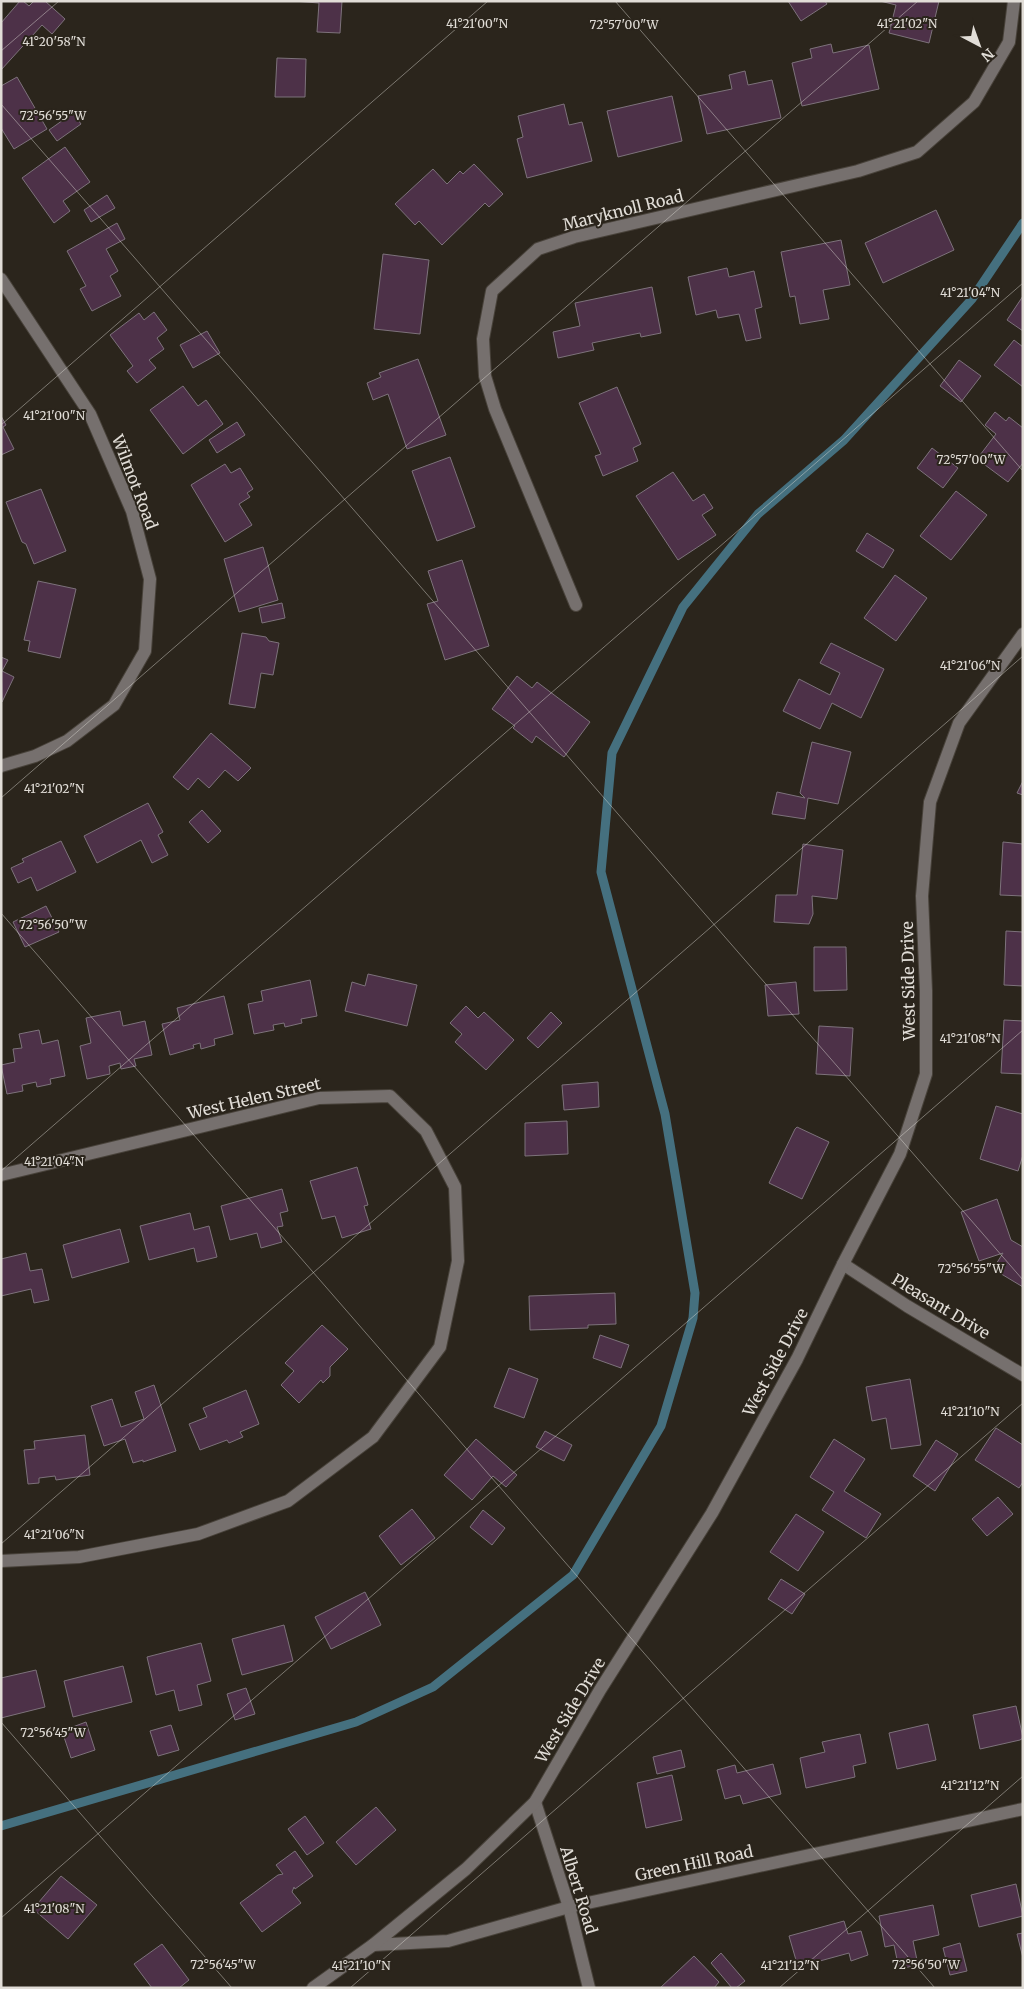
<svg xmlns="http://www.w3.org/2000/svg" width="1024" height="1989" font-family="Merriweather,serif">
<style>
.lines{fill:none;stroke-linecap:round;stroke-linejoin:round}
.stream{stroke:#45707f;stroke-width:9}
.building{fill:#4d3148;stroke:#7d727b}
.minor-casing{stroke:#48423a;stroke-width:14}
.minor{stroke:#76706e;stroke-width:12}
.ticks{fill:none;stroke:#e1ddd7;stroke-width:1;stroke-opacity:0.45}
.labels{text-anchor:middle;stroke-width:4;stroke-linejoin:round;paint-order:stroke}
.street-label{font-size:16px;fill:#e1ddd7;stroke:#2b251c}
.ticks-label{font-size:12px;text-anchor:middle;fill:#e1ddd7;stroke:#2b251c;stroke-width:4;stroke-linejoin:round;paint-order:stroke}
</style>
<rect width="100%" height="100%" fill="#2b251c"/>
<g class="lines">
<path class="stream" d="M1,1826l355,-104 77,-35 140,-112 88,-149 32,-108 2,-25 -30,-179 -64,-242 11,-119 71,-146 75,-93 86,-74 128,-141 51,-76"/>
</g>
<g class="building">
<path d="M20,1h3l6,5 5,-5h11l20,18 -13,15 -10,-9 -41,45v-47z"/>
<path d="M293,1h49l-2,32 -23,-1 2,-29z"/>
<path d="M788,1h37l2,3 -26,17z"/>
<path d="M880,1h59l-10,42 -40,-10 7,-28z"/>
<path d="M831,44l2,9 36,-8 10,44 -77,17 -10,-43 20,-5 -2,-9z"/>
<path d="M277,58l29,1 -1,38h-30z"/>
<path d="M745,71l3,14 24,-5 9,38 -74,16 -9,-38 34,-7 -3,-14z"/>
<path d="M17,77l30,52 -33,20 -13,-21v-42z"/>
<path d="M672,96l10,45 -64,16 -11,-46z"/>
<path d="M564,104l5,21 13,-3 10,39 -65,17 -10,-39 6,-2 -5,-21z"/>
<path d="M73,113l8,11 -24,17 -8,-11z"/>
<path d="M65,147l25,35 -27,19 7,10 -16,12 -32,-45z"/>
<path d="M474,164l29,30 -14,13 -4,-4 -43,42 -23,-24 -4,4 -20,-21 38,-35 14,15 13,-13 3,3z"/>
<path d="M107,195l8,13 -24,14 -7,-12z"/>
<path d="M936,210l18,40 -71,33 -18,-40z"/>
<path d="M117,223l8,16 -19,10 12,22 -8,5 11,20 -29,15 -12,-22 6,-3 -19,-35z"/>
<path d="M841,240l9,45 -27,5 6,29 -29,5 -5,-28 -5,1 -9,-45z"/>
<path d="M383,254l46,6 -9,74 -46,-5z"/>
<path d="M727,268l2,9 25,-6 8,36 -7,2 6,29 -15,3 -7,-27 -21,4 -2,-8 -20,5 -8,-38z"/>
<path d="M652,287l9,46 -20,4 -1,-4 -48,10 2,7 -36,8 -5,-26 27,-6 -5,-23z"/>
<path d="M1023,296v35l-16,-11z"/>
<path d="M154,312l13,18 -10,8 7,11 -15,11 7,8 -19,15 -10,-12 6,-5 -23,-31 29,-22 5,7z"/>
<path d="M207,331l13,22 -27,15 -13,-23z"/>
<path d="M1014,340l9,7v40l-29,-22z"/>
<path d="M418,359l28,76 -39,14 -19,-55 -15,6 -6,-17 14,-6 -2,-4z"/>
<path d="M959,360l22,16 -20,26 -21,-16z"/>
<path d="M183,386l15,20 8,-6 17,24 -40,30 -33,-44z"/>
<path d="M617,387l24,57 -8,4 5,13 -35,15 -8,-20 6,-2 -22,-51z"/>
<path d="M995,412l11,9 3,-4 14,11v35l-15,19 -31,-23 19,-25 -11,-9z"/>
<path d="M1,416l5,9 -3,2 11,22 -13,6z"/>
<path d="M237,422l8,13 -28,18 -8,-13z"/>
<path d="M932,448l26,20 -15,20 -26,-20z"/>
<path d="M450,457l25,70 -38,14 -25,-70z"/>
<path d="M225,464l6,9 9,-5 13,21 -6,4 3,4 -11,7 13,21 -27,17 -34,-57z"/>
<path d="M673,472l20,29 11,-7 9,14 -11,7 14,20 -38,25 -42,-64z"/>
<path d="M41,489l25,62 -32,13 -8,-20 -4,-2 -16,-40z"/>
<path d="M956,491l31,24 -36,45 -31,-24z"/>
<path d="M867,533l27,17 -11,18 -27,-17z"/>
<path d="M263,547l15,53 -39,12 -15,-53z"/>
<path d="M462,560l27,86 -44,14 -18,-56 11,-3 -10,-30z"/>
<path d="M895,575l32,23 -31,43 -32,-23z"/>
<path d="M38,581l38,8 -16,69 -32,-7 2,-10 -6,-1z"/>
<path d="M282,603l3,15 -23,5 -3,-15z"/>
<path d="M242,633l24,4 3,4 10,2 -6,32 -12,-2 -6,35 -26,-4z"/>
<path d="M831,643l53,26 -23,49 -29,-15 -12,26 -37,-18 16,-32 31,16 10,-22 -20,-10z"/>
<path d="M1,657l7,3 -6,11 12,6 -12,25z"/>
<path d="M517,676l15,12 5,-6 53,40 -26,35 -28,-21 -4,7 -19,-15 2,-2 -23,-17z"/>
<path d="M211,733l40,35 -13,13 -13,-11 -16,18 -11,-10 -10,12 -15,-13z"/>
<path d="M812,742l39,10 -13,52 -30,-6 -3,21 -33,-5 5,-22 28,6 -5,-5z"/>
<path d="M1023,781v14l-6,-2z"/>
<path d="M148,803l15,29 -5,3 10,20 -16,8 -11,-23 -44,23 -13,-27z"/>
<path d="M202,810l19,21 -13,12 -19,-21z"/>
<path d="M61,841l15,31 -39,19 -6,-14 -13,6 -7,-15 13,-6 -2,-3z"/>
<path d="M1003,842l20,2v52l-23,-1z"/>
<path d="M803,844l40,6 -6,49 -25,-3 1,18 -4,10 -35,-2 2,-27h21z"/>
<path d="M46,906l13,26 -34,15 -12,-25z"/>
<path d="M1006,931l17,1v54l-19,-1z"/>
<path d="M814,947h32l1,43 -33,1z"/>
<path d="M368,974l49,11 -10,41 -62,-15 7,-29 13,4z"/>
<path d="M310,980l7,36 -16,3 1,4 -17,4 -1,-4 -11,2 1,5 -20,4 -6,-30 15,-3 -2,-10z"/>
<path d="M796,982l3,32 -31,2 -3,-31z"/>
<path d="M224,996l9,38 -19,5 1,6 -14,4 -1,-6 -7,2 1,3 -24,7 -8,-31 18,-4 -3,-12z"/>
<path d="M466,1006l12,12 6,-6 30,28 -28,30 -31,-28 7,-8 -12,-11z"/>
<path d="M120,1011l3,15 22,-5 7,34 -18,4 2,7 -15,3 -1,-6 -11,3 1,8 -23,5 -7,-33 11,-3 -5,-25z"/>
<path d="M551,1012l11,11 -24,25 -11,-10z"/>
<path d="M1004,1020l19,1v53l-22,-1z"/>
<path d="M819,1026l34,2 -3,48 -34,-2z"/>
<path d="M39,1030l3,14 16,-4 7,36 -15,3 1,5 -14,3 -1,-5 -14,3 1,6 -16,3 -6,-29 14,-3 -2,-13 9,-1 -3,-14z"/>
<path d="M598,1082l1,25 -35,3 -2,-25z"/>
<path d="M996,1106l27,8v41l-5,16 -38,-12z"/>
<path d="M567,1121l1,33 -43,2v-33z"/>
<path d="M797,1127l32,15 -27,57 -33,-16 26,-54z"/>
<path d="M357,1167l11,38 -4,1 7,23 -29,9 -7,-22 -13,3 -12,-38z"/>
<path d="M282,1189l6,22 -8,2 3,13 -6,1 5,15 -21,6 -4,-15 -27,7 -9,-34z"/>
<path d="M997,1199l14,41 12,7v40l-30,-18 10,-16 -24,8 -18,-49z"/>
<path d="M190,1213l4,17 15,-4 8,31 -20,5 -3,-14 -45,12 -9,-34z"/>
<path d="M120,1229l9,33 -57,16 -9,-33z"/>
<path d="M26,1253l4,18 12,-2 7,31 -15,3 -3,-14 -30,7v-37z"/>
<path d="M615,1293l1,31 -28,1v3l-58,2 -1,-34z"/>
<path d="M322,1325l26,24 -18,18v9l-7,7 -2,-3 -22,23 -18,-18 13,-14 -9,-8z"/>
<path d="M600,1335l29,10 -8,23 -28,-10z"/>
<path d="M509,1368l29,11 -14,39 -30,-11z"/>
<path d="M910,1379l11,66 -30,4 -5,-31 -14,3 -6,-34z"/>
<path d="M154,1385l22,66 -33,11v-2l-10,3 -8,-24 -21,7 -13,-40 21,-7 9,28 23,-8 -9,-27z"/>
<path d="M246,1390l13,34 -19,8 3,5 -14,6 -2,-3 -27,10 -11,-26 18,-7 -4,-9z"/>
<path d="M996,1428l27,17v37l-4,6 -44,-28z"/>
<path d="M545,1431l27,14 -8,16 -28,-14z"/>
<path d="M85,1435l5,40 -34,5 -1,-4 -16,2v5l-11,1 -4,-34 11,-1 -1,-8z"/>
<path d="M476,1439l41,36 -11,12 -13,-11 -21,24 -28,-25z"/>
<path d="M834,1439l31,20 -21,32 37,23 -15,24 -44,-28 12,-18 -24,-15z"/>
<path d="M936,1440l22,14 -23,37 -22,-15z"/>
<path d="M998,1497l15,17 -26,22 -15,-17z"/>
<path d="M412,1509l23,29 -34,27 -22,-29z"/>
<path d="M483,1510l22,18 -13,17 -22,-18z"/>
<path d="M796,1514l28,18 -26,39 -28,-19z"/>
<path d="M781,1579l24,15 -13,20 -24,-15z"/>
<path d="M365,1592l16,33 -50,24 -16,-32z"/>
<path d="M284,1625l9,36 -51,14 -10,-36z"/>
<path d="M201,1643l10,38 -14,4 5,20 -23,6 -5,-21 -18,5 -9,-38z"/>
<path d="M123,1666l9,36 -59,15 -9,-36z"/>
<path d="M36,1670l9,37 -44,11v-40z"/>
<path d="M246,1688l9,26 -20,6 -8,-26z"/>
<path d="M1016,1706l7,32 -3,2 -40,9 -7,-34z"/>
<path d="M86,1722l9,28 -24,8 -9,-27z"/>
<path d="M928,1724l8,36 -39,9 -8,-36z"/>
<path d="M171,1725l8,25 -21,6 -8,-25z"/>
<path d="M860,1734l6,29 -13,3 2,11 -49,11 -6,-30 25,-6 -3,-10z"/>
<path d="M681,1750l4,17 -28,7 -4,-17z"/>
<path d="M773,1764l8,30 -38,10 -3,-9 -15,4 -8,-29 18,-5 2,8z"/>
<path d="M672,1775l10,45 -36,8 -9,-45z"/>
<path d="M376,1807l20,23 -40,35 -20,-23z"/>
<path d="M305,1816l19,27 -17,12 -19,-26z"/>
<path d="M295,1851l18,25 -18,13 -1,-2 -2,5 9,11 -39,29 -22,-29 38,-28 5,-1 -7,-9z"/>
<path d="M61,1876l36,29 -29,34 -35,-30z"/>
<path d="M1016,1884l7,32 -44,11 -8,-32z"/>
<path d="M933,1905l6,30 -26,6 5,24 -19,4 -5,-24 -9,2 -6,-31z"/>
<path d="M844,1921l4,13 13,-3 7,24 -17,6 -2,-8 -51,14 -9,-31z"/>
<path d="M1023,1933v25l-6,-24z"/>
<path d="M960,1943l7,28 -17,4 -7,-27z"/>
<path d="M162,1944l27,36 -10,8h-27l-18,-24z"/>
<path d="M721,1953l24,28 -9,7h-4l-21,-25z"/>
<path d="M694,1956l25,26 -5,6h-54z"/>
</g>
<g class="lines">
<g class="minor-casing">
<g id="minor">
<path d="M1,279l89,135 42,97 18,68 -5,72 -31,54 -47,36 -32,15 -34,10"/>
<path d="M576,605l-81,-196 -10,-33 -2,-37 9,-48 46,-42 36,-12 284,-66 59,-19 57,-50 35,-60 5,-41"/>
<path d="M1,1175l318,-77 71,-2 36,35 29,56 3,74 -18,86 -67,90 -85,64 -90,33 -119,23 -78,4"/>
<path d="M843,1264l64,42 116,69"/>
<path d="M535,1802l34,105 20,81"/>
<path d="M373,1945l75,-4 121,-34 454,-98"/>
<path d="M313,1988l60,-43 93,-76 69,-67 65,-112 112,-177 85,-154 46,-95 57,-110 26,-80v-83l-4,-95 8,-94 29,-79 64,-89"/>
</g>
</g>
<use href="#minor" class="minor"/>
</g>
<path class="ticks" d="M615,1l408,470M1,51l58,-50M1,104l1022,1176M1,425l487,-424M1,798l917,-797M1,913l934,1075M1,1171l1022,-888M1,1544l1022,-888M1,1722l231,266M1,1918l1022,-888M350,1988l673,-585M779,1988l244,-212"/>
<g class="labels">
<g class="street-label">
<text transform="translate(623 210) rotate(-14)" y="6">Maryknoll Road</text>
<text transform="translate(135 482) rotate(69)" y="6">Wilmot Road</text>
<text transform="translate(908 981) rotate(-91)" y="6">West Side Drive</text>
<text transform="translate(254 1098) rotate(-13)" y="6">West Helen Street</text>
<text transform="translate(941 1306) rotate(31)" y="6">Pleasant Drive</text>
<text transform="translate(775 1362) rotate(-62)" y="6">West Side Drive</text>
<text transform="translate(570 1710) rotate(-59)" y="6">West Side Drive</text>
<text transform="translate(694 1863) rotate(-12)" y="6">Green Hill Road</text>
<text transform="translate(579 1890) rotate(73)" y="6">Albert Road</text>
</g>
</g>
<g class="ticks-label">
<text x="477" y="28">41°21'00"N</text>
<text x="907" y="28">41°21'02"N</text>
<text x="624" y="29">72°57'00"W</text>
<text x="54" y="46">41°20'58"N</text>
<text x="53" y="120">72°56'55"W</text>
<text x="970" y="297">41°21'04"N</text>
<text x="54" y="420">41°21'00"N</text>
<text x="971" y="464">72°57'00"W</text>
<text x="970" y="670">41°21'06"N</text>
<text x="54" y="793">41°21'02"N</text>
<text x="53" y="929">72°56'50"W</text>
<text x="970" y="1043">41°21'08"N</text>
<text x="54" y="1166">41°21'04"N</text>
<text x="971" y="1273">72°56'55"W</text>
<text x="970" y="1416">41°21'10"N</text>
<text x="54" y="1539">41°21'06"N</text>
<text x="53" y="1737">72°56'45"W</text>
<text x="970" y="1790">41°21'12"N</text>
<text x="54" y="1913">41°21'08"N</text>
<text x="223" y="1969">72°56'45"W</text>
<text x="926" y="1969">72°56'50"W</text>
<text x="361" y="1970">41°21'10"N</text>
<text x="790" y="1970">41°21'12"N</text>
</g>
<rect width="1024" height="1989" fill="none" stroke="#e1ddd7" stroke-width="5"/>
<g transform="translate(979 45) rotate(139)" stroke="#2b251c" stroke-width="4" paint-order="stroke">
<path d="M0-4L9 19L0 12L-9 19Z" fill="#e1ddd7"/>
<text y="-8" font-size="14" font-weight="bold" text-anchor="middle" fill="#e1ddd7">N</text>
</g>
</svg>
